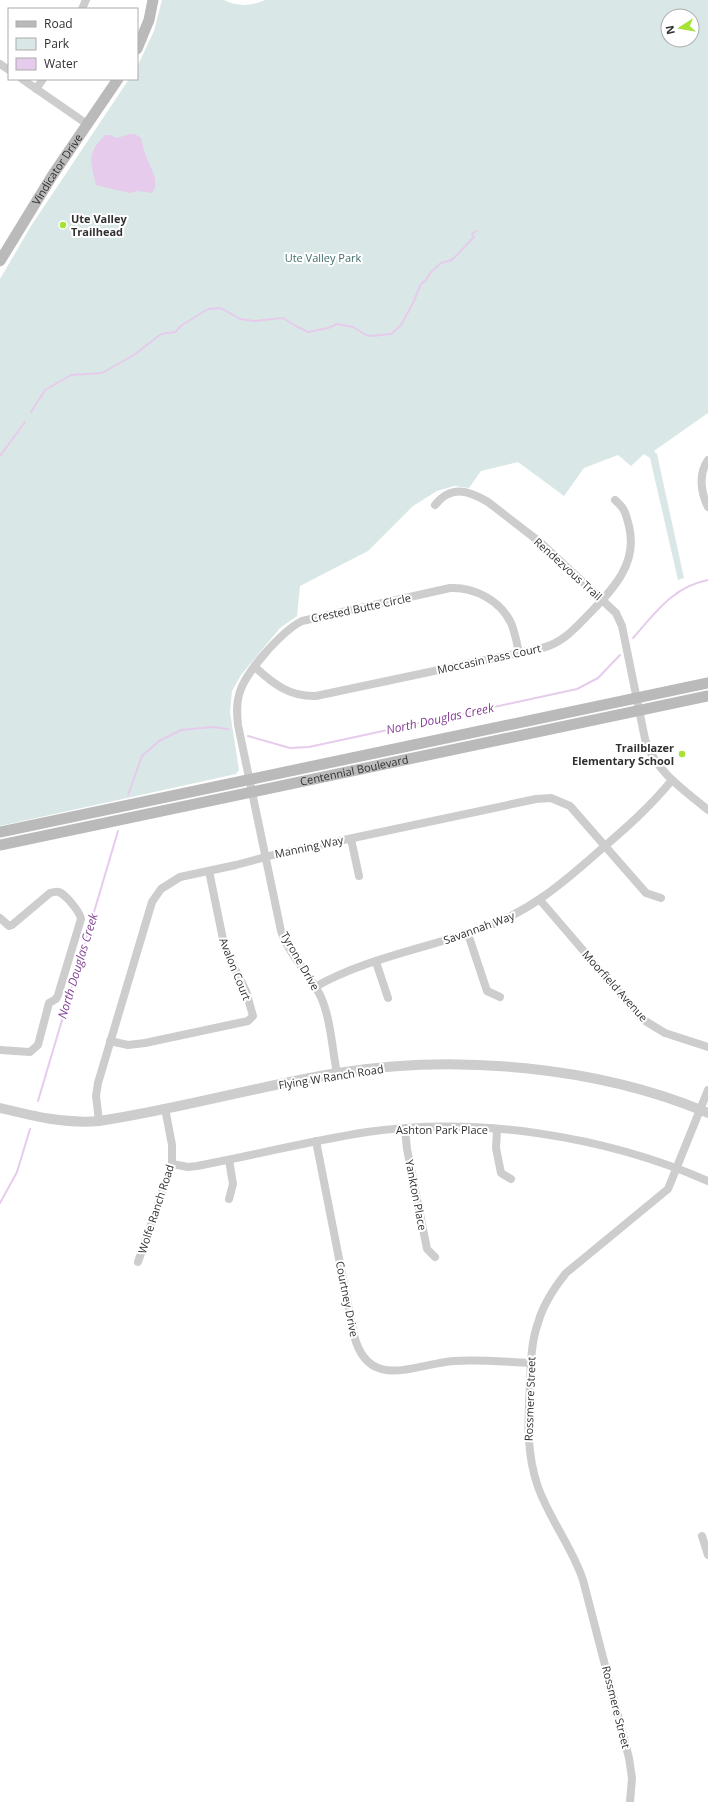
<svg xmlns="http://www.w3.org/2000/svg" width="708" height="1802" font-family="'Open Sans',sans-serif">
<style>
.green{fill:#d9e8e6;fill-rule:evenodd}
.water{fill:#e6cbec}
.lines{fill:none;stroke-linecap:round;stroke-linejoin:round}
.stream{stroke:#e6cbec;stroke-width:2}
.minor{stroke:#cdcdcd;stroke-width:8}
.tertiary{stroke:#cdcdcd;stroke-width:10}
.secondary{stroke:#bababa;stroke-width:11}
.poi-dot{fill:#a7e337;stroke:#fff;stroke-width:1.5}
.labels{text-anchor:middle;stroke-width:4;stroke-linejoin:round;paint-order:stroke}
.street-label{font-size:11px;fill:#303030;stroke:#fff}
.poi-label{font-size:11px;font-weight:bold;fill:#303030;stroke:#fff;text-anchor:start}
.park-label{font-size:11px;fill:#3e6c6a;stroke:#fff}
.water-label{font-size:12px;font-style:italic;fill:#823f92;stroke:#fff}
</style>
<rect width="100%" height="100%" fill="#fff"/>
<path class="green" d="M162,0h62c13,7 28,6 41,0h443v413l-54,38 3,3 27,124 -6,2 -28,-122 -6,-4 -13,12 -13,-11 -34,13 -20,28 -46,-34 -37,9 -12,17 -15,-2 -17,5 -24,15 -45,45 -68,35 -3,30 -17,12 -39,47 -9,16 -2,21 9,58 -3,4 -236,52v-547l31,-53 98,-147h8v-12l17,-36zM668,16h24v24h-24z"/>
<path class="water" d="M130,134h5l6,4c1,6 3,12 5,18 4,12 15,25 6,37l-14,-2 -8,2 -34,-8c-5,-23 -10,-31 9,-50h5l7,3z"/>
<g class="lines">
<g class="stream">
<path d="M31,412l14,-22 26,-15 31,-2 32,-18 27,-21 14,-2 7,-7 26,-16 13,-1 19,11 14,2 29,-3 13,8 12,6 20,-4 9,-4 16,3 13,8 6,1 19,-2 10,-9 12,-22 8,-19 5,-4 5,-8 10,-9 11,-3 22,-23 -2,-3 4,-3"/>
<path d="M0,456l25,-34"/>
<path d="M633,638c22,-25 41,-52 75,-58"/>
<path d="M248,736l42,12 19,-1 268,-58 21,-11 22,-23"/>
<path d="M128,795l14,-39 17,-15 22,-11 32,-3 15,2"/>
<path d="M38,1101l80,-270"/>
<path d="M0,1203l17,-31 13,-43"/>
</g>
<g class="minor">
<path d="M82,9l4,-9"/>
<path d="M0,64l9,6"/>
<path d="M22,79l65,45"/>
<path d="M36,89l7,-10"/>
<path d="M708,460c-10,14 -7,33 0,47"/>
<path d="M435,505c16,-20 33,-15 53,-3l53,41 75,70 6,13 23,113c10,32 38,50 63,71"/>
<path d="M255,667c18,17 35,30 61,29l226,-48c21,-5 33,-20 48,-35 24,-25 48,-50 39,-87 -4,-14 -3,-16 -14,-26"/>
<path d="M351,839l8,37"/>
<path d="M540,900l102,119 23,14 43,14"/>
<path d="M0,918l9,8 3,-1 38,-32c3,-1 6,-2 9,-1 7,3 21,20 22,27l-23,76 -2,4 -7,4 -11,42 -8,7 -30,-2"/>
<path d="M468,934l19,57 13,6"/>
<path d="M376,962l12,36"/>
<path d="M315,987c51,-29 113,-39 168,-59 46,-16 80,-45 115,-76 27,-23 52,-45 74,-72"/>
<path d="M110,1041l18,4 17,-2 103,-22 5,-5 -7,-25 -21,-42 -16,-78"/>
<path d="M337,1073c-5,-24 -6,-53 -16,-76 -11,-23 -32,-42 -40,-66l-43,-206c-1,-10 -2,-20 1,-30 5,-22 43,-64 63,-74l148,-33c24,-1 50,12 61,35 4,9 6,20 8,30"/>
<path d="M99,1121l-3,-25 2,-13 54,-181 9,-13 19,-12 56,-12 37,-10 263,-56 15,-1 19,8 76,87 15,5"/>
<path d="M405,1129l2,20 20,100 8,8"/>
<path d="M497,1130l-1,18 5,25 10,6"/>
<path d="M316,1141l38,194c14,57 61,29 100,26 25,-2 51,1 77,2"/>
<path d="M229,1160l4,24 -4,15"/>
<path d="M172,1164l16,3 9,-1c57,-11 113,-25 170,-34 111,-16 238,4 341,49"/>
<path d="M138,1262l34,-98v-19l-7,-37"/>
<path d="M702,1536l6,19"/>
<path d="M630,1802l2,-24 -3,-20 -46,-178c-11,-33 -33,-60 -45,-93 -12,-34 -10,-68 -8,-104 1,-20 1,-41 8,-60 5,-18 16,-35 28,-50l102,-84 40,-99"/>
</g>
<path class="tertiary" d="M0,1108c33,8 65,16 99,13 80,-12 159,-35 239,-48 117,-19 260,-7 370,40"/>
<g class="secondary">
<path d="M137,49l12,-29 4,-20"/>
<path id="s1" d="M0,261l52,-85 66,-97"/>
<path d="M0,832l708,-149"/>
<path id="s2" d="M0,845l708,-149"/>
</g>
</g>
<g class="poi-dot">
<circle cx="63" cy="225" r="4"/>
<circle cx="682" cy="754" r="4"/>
</g>
<g class="labels">
<g class="street-label">
<text dy="4" stroke="none"><textPath href="#s1" startOffset="108">Vindicator Drive</textPath></text>
<text transform="translate(568 569) rotate(42)" y="4">Rendezvous Trail</text>
<text transform="translate(361 608) rotate(-12)" y="4">Crested Butte Circle</text>
<text transform="translate(489 659) rotate(-12)" y="4">Moccasin Pass Court</text>
<text dy="4" stroke="none"><textPath href="#s2" startOffset="362">Centennial Boulevard</textPath></text>
<text transform="translate(309 847) rotate(-12)" y="4">Manning Way</text>
<text transform="translate(479 928) rotate(-20)" y="4">Savannah Way</text>
<text transform="translate(300 961) rotate(60)" y="4">Tyrone Drive</text>
<text transform="translate(235 969) rotate(68)" y="4">Avalon Court</text>
<text transform="translate(615 986) rotate(48)" y="4">Moorfield Avenue</text>
<text transform="translate(331 1077) rotate(-9)" y="4">Flying W Ranch Road</text>
<text x="442" y="1134">Ashton Park Place</text>
<text transform="translate(416 1195) rotate(79)" y="4">Yankton Place</text>
<text transform="translate(156 1209) rotate(-72)" y="4">Wolfe Ranch Road</text>
<text transform="translate(347 1299) rotate(79)" y="4">Courtney Drive</text>
<text transform="translate(530 1399) rotate(-88)" y="4">Rossmere Street</text>
<text transform="translate(616 1707) rotate(76)" y="4">Rossmere Street</text>
</g>
<g class="poi-label">
<text x="71" y="223">Ute Valley<tspan x="71" dy="13">Trailhead</tspan></text>
<text x="674" y="752" text-anchor="end">Trailblazer<tspan x="674" dy="13">Elementary School</tspan></text>
</g>
<g class="park-label">
<text x="323" y="262">Ute Valley Park</text>
</g>
<g class="water-label">
<text transform="translate(440 719) rotate(-12)" y="4">North Douglas Creek</text>
<text transform="translate(78 966) rotate(-73)" y="4">North Douglas Creek</text>
</g>
</g>
<rect x="8" y="8" width="130" height="72" fill="#ffffff" stroke="#acacac"/>
<rect x="16" y="21" width="20" height="6" fill="#bababa" stroke="#acacac"/>
<text x="44" y="28" font-size="12" fill="#303030">Road</text>
<rect x="16" y="38" width="20" height="12" fill="#d9e8e6" stroke="#acacac"/>
<text x="44" y="48" font-size="12" fill="#303030">Park</text>
<rect x="16" y="58" width="20" height="12" fill="#e6cbec" stroke="#acacac"/>
<text x="44" y="68" font-size="12" fill="#303030">Water</text>
<g transform="translate(680 28) rotate(258)"><circle r="19" fill="#ffffff" stroke="#acacac"/>
<path d="M0-3L7 15L0 10L-7 15Z" fill="#a7e337"/>
<text y="-6" font-size="11" font-weight="bold" text-anchor="middle" fill="#303030">N</text>
</g>
</svg>
